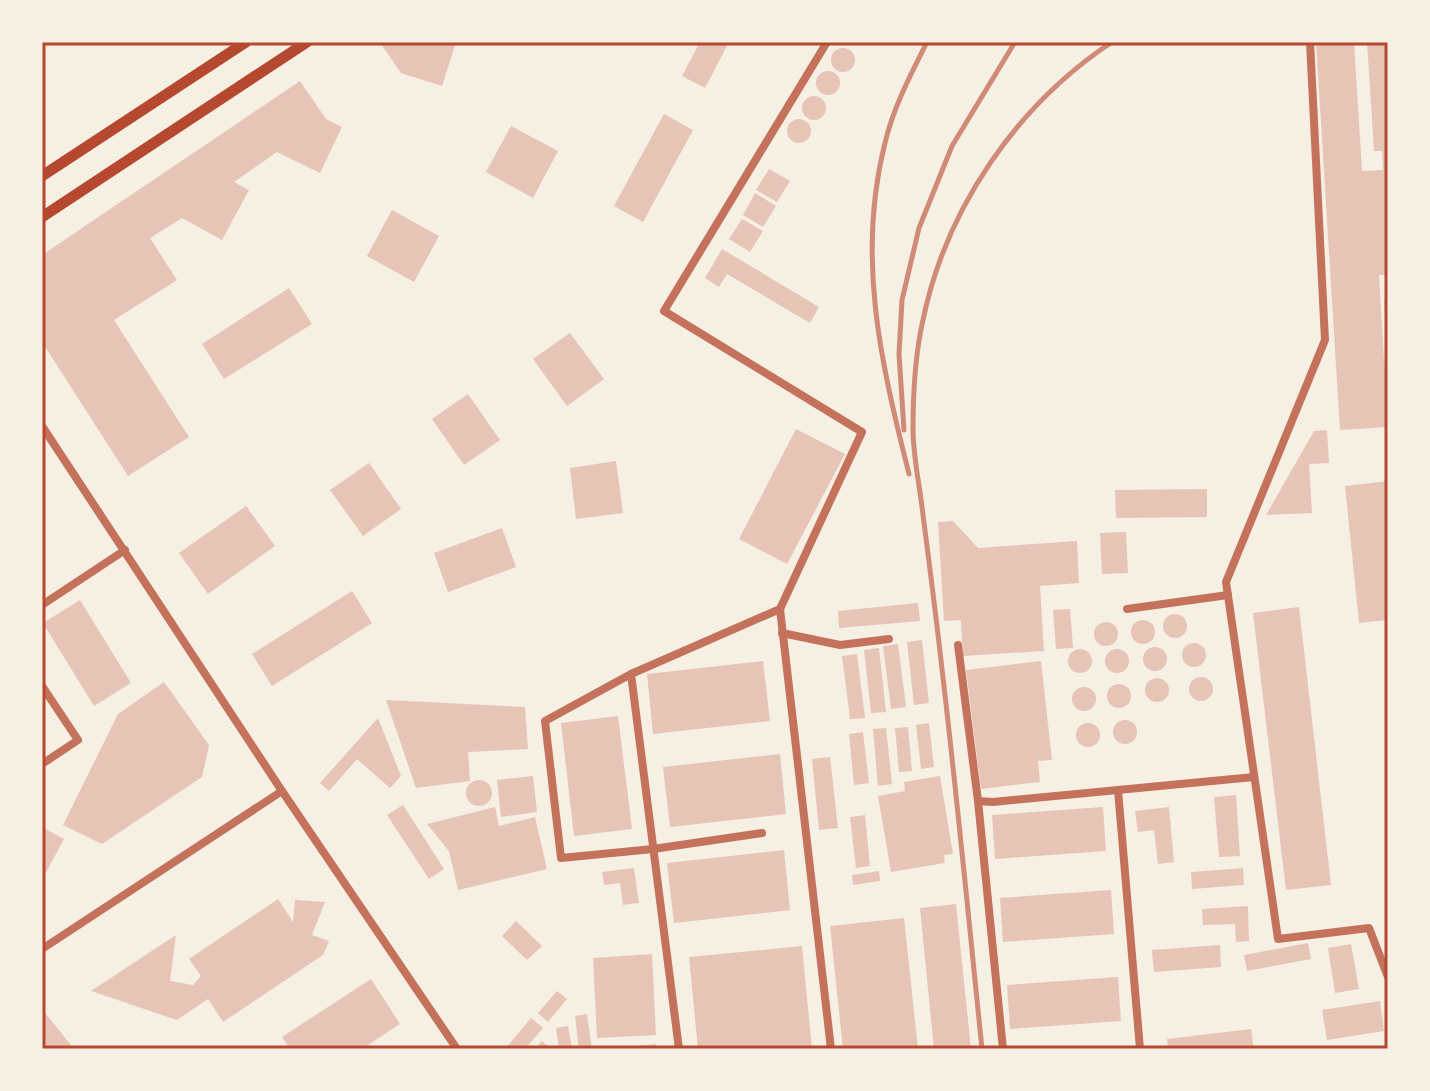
<svg xmlns="http://www.w3.org/2000/svg" width="1430" height="1091" font-family="'Archivo Narrow',sans-serif">
<style>
.building{fill:#e6c5b7}
.lines{fill:none;stroke-linecap:round;stroke-linejoin:round}
.minor{stroke:#c5725c;stroke-width:8}
.secondary{stroke:#b5482f;stroke-width:11}
.rail{stroke:#cf8b77;stroke-width:5}
.neatline{fill:none;stroke:#b5482f;stroke-width:3}
</style>
<rect width="100%" height="100%" fill="#f6efe4"/>
<g class="building">
<path d="M385,42h71l-14,44 -41,-13 -20,-29z"/>
<path d="M700,42h29l-24,46 -23,-12z"/>
<path d="M1316,42h38l8,129 21,-1 -1,-19h-8l-7,-109h21v233h-9l9,152 -48,3z"/>
<circle cx="843" cy="60" r="12"/>
<circle cx="828" cy="83" r="12"/>
<path d="M300,81l26,38 16,8 -22,46 -43,-21 -43,30 15,8 -27,50 -40,-22 -32,20 27,42 -63,40 75,117 -61,39 -86,-134v-87z"/>
<circle cx="814" cy="108" r="12"/>
<path d="M664,114l29,16 -50,92 -29,-16z"/>
<circle cx="799" cy="131" r="12"/>
<path d="M511,126l47,25 -25,47 -47,-26z"/>
<path d="M769,169l21,12 -13,21 -21,-12z"/>
<path d="M755,193l21,13 -13,21 -20,-12z"/>
<path d="M392,210l47,26 -25,46 -47,-26z"/>
<path d="M742,219l21,12 -13,21 -21,-13z"/>
<path d="M722,249l97,58 -9,16 -83,-49 -8,13 -14,-9z"/>
<path d="M289,288l23,36 -88,55 -22,-35z"/>
<path d="M1388,301v21h-2l-2,-20z"/>
<path d="M570,333l34,46 -37,27 -34,-47z"/>
<path d="M468,394l32,46 -36,25 -32,-46z"/>
<path d="M796,429l49,25 -58,110 -48,-25z"/>
<path d="M1327,430l2,33 -20,1 3,49 -46,2 48,-84z"/>
<path d="M616,461l7,52 -47,6 -6,-51z"/>
<path d="M369,463l32,46 -38,27 -33,-46z"/>
<path d="M1388,481v139l-29,3 -14,-137z"/>
<path d="M1207,489v28l-91,1 -1,-28z"/>
<path d="M246,506l29,40 -67,48 -29,-41z"/>
<path d="M953,521l25,27 99,-7 2,42 -39,3 4,65 -81,5 -2,-36 -17,1 -6,-99z"/>
<path d="M502,528l14,39 -68,25 -14,-39z"/>
<path d="M1126,532l2,41 -26,1 -2,-41z"/>
<path d="M352,591l20,32 -100,63 -20,-32z"/>
<path d="M80,600l51,83 -37,23 -51,-83z"/>
<path d="M918,603l2,18 -81,7 -1,-17z"/>
<path d="M1299,607l32,278 -45,5 -33,-277z"/>
<path d="M1070,609l3,39 -17,1 -3,-39z"/>
<circle cx="1175" cy="626" r="12"/>
<circle cx="1143" cy="632" r="12"/>
<circle cx="1106" cy="634" r="12"/>
<path d="M922,640l7,63 -15,2 -7,-63z"/>
<circle cx="1194" cy="655" r="12"/>
<path d="M898,644l8,63 -15,2 -8,-63z"/>
<circle cx="1155" cy="659" r="12"/>
<path d="M879,648l7,64 -15,1 -7,-63z"/>
<circle cx="1117" cy="661" r="12"/>
<circle cx="1080" cy="661" r="12"/>
<path d="M857,654l8,64 -15,1 -8,-63z"/>
<path d="M763,661l7,60 -117,13 -6,-60z"/>
<path d="M1041,661l11,99 -14,1 2,21 -59,7 -15,-119z"/>
<circle cx="1201" cy="689" r="12"/>
<circle cx="1157" cy="690" r="12"/>
<path d="M164,682l45,63 -7,32 -100,67 -39,-19 55,-111z"/>
<circle cx="1119" cy="696" r="12"/>
<circle cx="1084" cy="699" r="12"/>
<path d="M386,700l139,7 3,42 -60,3 2,29 -54,7z"/>
<path d="M618,716l14,113 -58,7 -13,-113z"/>
<path d="M378,718l23,58 -11,12 -33,-29 -28,32 -9,-8z"/>
<circle cx="1125" cy="732" r="12"/>
<path d="M929,723l5,44 -13,2 -5,-44z"/>
<circle cx="1088" cy="735" r="12"/>
<path d="M908,727l4,44 -13,1 -4,-44z"/>
<path d="M886,728l6,56 -14,2 -5,-57z"/>
<path d="M863,732l6,51 -15,2 -5,-51z"/>
<path d="M780,754l6,60 -116,13 -7,-60z"/>
<path d="M830,757l8,71 -19,2 -7,-71z"/>
<path d="M533,776l4,36 -36,5 -4,-37z"/>
<path d="M940,776l13,78 -9,1 1,8 -54,9 -13,-76 27,-5 -1,-9z"/>
<circle cx="479" cy="793" r="13"/>
<path d="M1236,795l4,61 -21,1 -5,-60z"/>
<path d="M403,805l41,64 -15,10 -42,-64z"/>
<path d="M495,807l4,19 36,-9 12,52 -89,21 -9,-39 -22,-27z"/>
<path d="M1103,807l3,44 -111,8 -3,-44z"/>
<path d="M1169,807l5,55 -16,2 -4,-34 -16,2 -3,-21z"/>
<path d="M865,815l5,51 -14,2 -6,-51z"/>
<path d="M42,827l22,12 -22,41z"/>
<path d="M784,850l6,60 -116,13 -7,-60z"/>
<path d="M634,868l5,35 -16,2 -3,-22 -16,2 -2,-13z"/>
<path d="M1243,868l1,17 -52,4 -1,-17z"/>
<path d="M879,871l1,10 -27,4 -1,-10z"/>
<path d="M1111,890l3,44 -111,8 -3,-44z"/>
<path d="M278,899l15,23 2,-22 30,2 -13,33 17,6 -6,14 -100,67 -15,-23 -31,21 -86,-29 85,-56 -6,46 23,4 8,-9 -12,-17z"/>
<path d="M956,904l15,145h-37l-14,-141z"/>
<path d="M1248,906l1,35 -13,1 -1,-18 -32,1 -1,-16z"/>
<path d="M904,918l14,131h-75l-13,-123z"/>
<path d="M516,921l26,25 -15,14 -25,-24z"/>
<path d="M1308,943l3,16 -64,12 -3,-16z"/>
<path d="M1351,944l8,45 -24,4 -7,-45z"/>
<path d="M1220,945l1,22 -67,5 -2,-22z"/>
<path d="M802,946l10,103h-114l-9,-92z"/>
<path d="M652,954l4,81 -59,3 -4,-80z"/>
<path d="M1118,977l3,44 -111,8 -3,-44z"/>
<path d="M371,979l29,45 -38,25h-72l-8,-12z"/>
<path d="M557,991l10,8 -19,23 -10,-9z"/>
<path d="M1380,1001l4,30 -57,9 -5,-30z"/>
<path d="M42,1009l32,40h-32z"/>
<path d="M587,1014l5,35h-13l-4,-33z"/>
<path d="M531,1018l12,10 -18,21h-20z"/>
<path d="M568,1026l4,23h-13l-3,-21z"/>
<path d="M1251,1029l3,20h-86l-1,-10z"/>
<path d="M542,1041l9,8h-16z"/>
<path d="M656,1044l1,5h-29v-2z"/>
</g>
<g class="lines">
<g class="minor">
<path d="M827,42l-163,269 198,121 -82,177 51,440"/>
<path d="M1310,42l15,298 -99,242 52,357 91,-11 19,49"/>
<path d="M42,426l240,365 175,258"/>
<path d="M42,605l83,-55"/>
<path d="M1127,609l101,-14"/>
<path d="M782,633l58,12 49,-6"/>
<path d="M958,645l20,156 15,1 261,-25"/>
<path d="M631,674l-86,47 16,137 92,-9 109,-16"/>
<path d="M42,686l36,54 -36,24"/>
<path d="M1118,790l22,259"/>
<path d="M978,801l25,248"/>
<path d="M42,949l240,-158"/>
<path d="M679,1049l-48,-375 149,-65"/>
</g>
<g class="secondary">
<path d="M42,176l204,-134"/>
<path d="M42,217l265,-175"/>
</g>
<g class="rail">
<path d="M904,430l-5,-76 3,-54 17,-72 33,-82 63,-104"/>
<path d="M909,474c-28,-111 -53,-217 -24,-331 8,-35 26,-69 42,-101"/>
<path d="M982,1049c-13,-127 -25,-253 -40,-380 -6,-54 -13,-108 -20,-162 -3,-25 -9,-52 -9,-78 0,-36 2,-74 10,-109 23,-112 94,-215 189,-278"/>
</g>
</g>
<rect width="1430" height="1091" fill="none" stroke="#f6efe4" stroke-width="88"/>
<rect x="44" y="44" width="1342" height="1003" class="neatline"/>
</svg>
